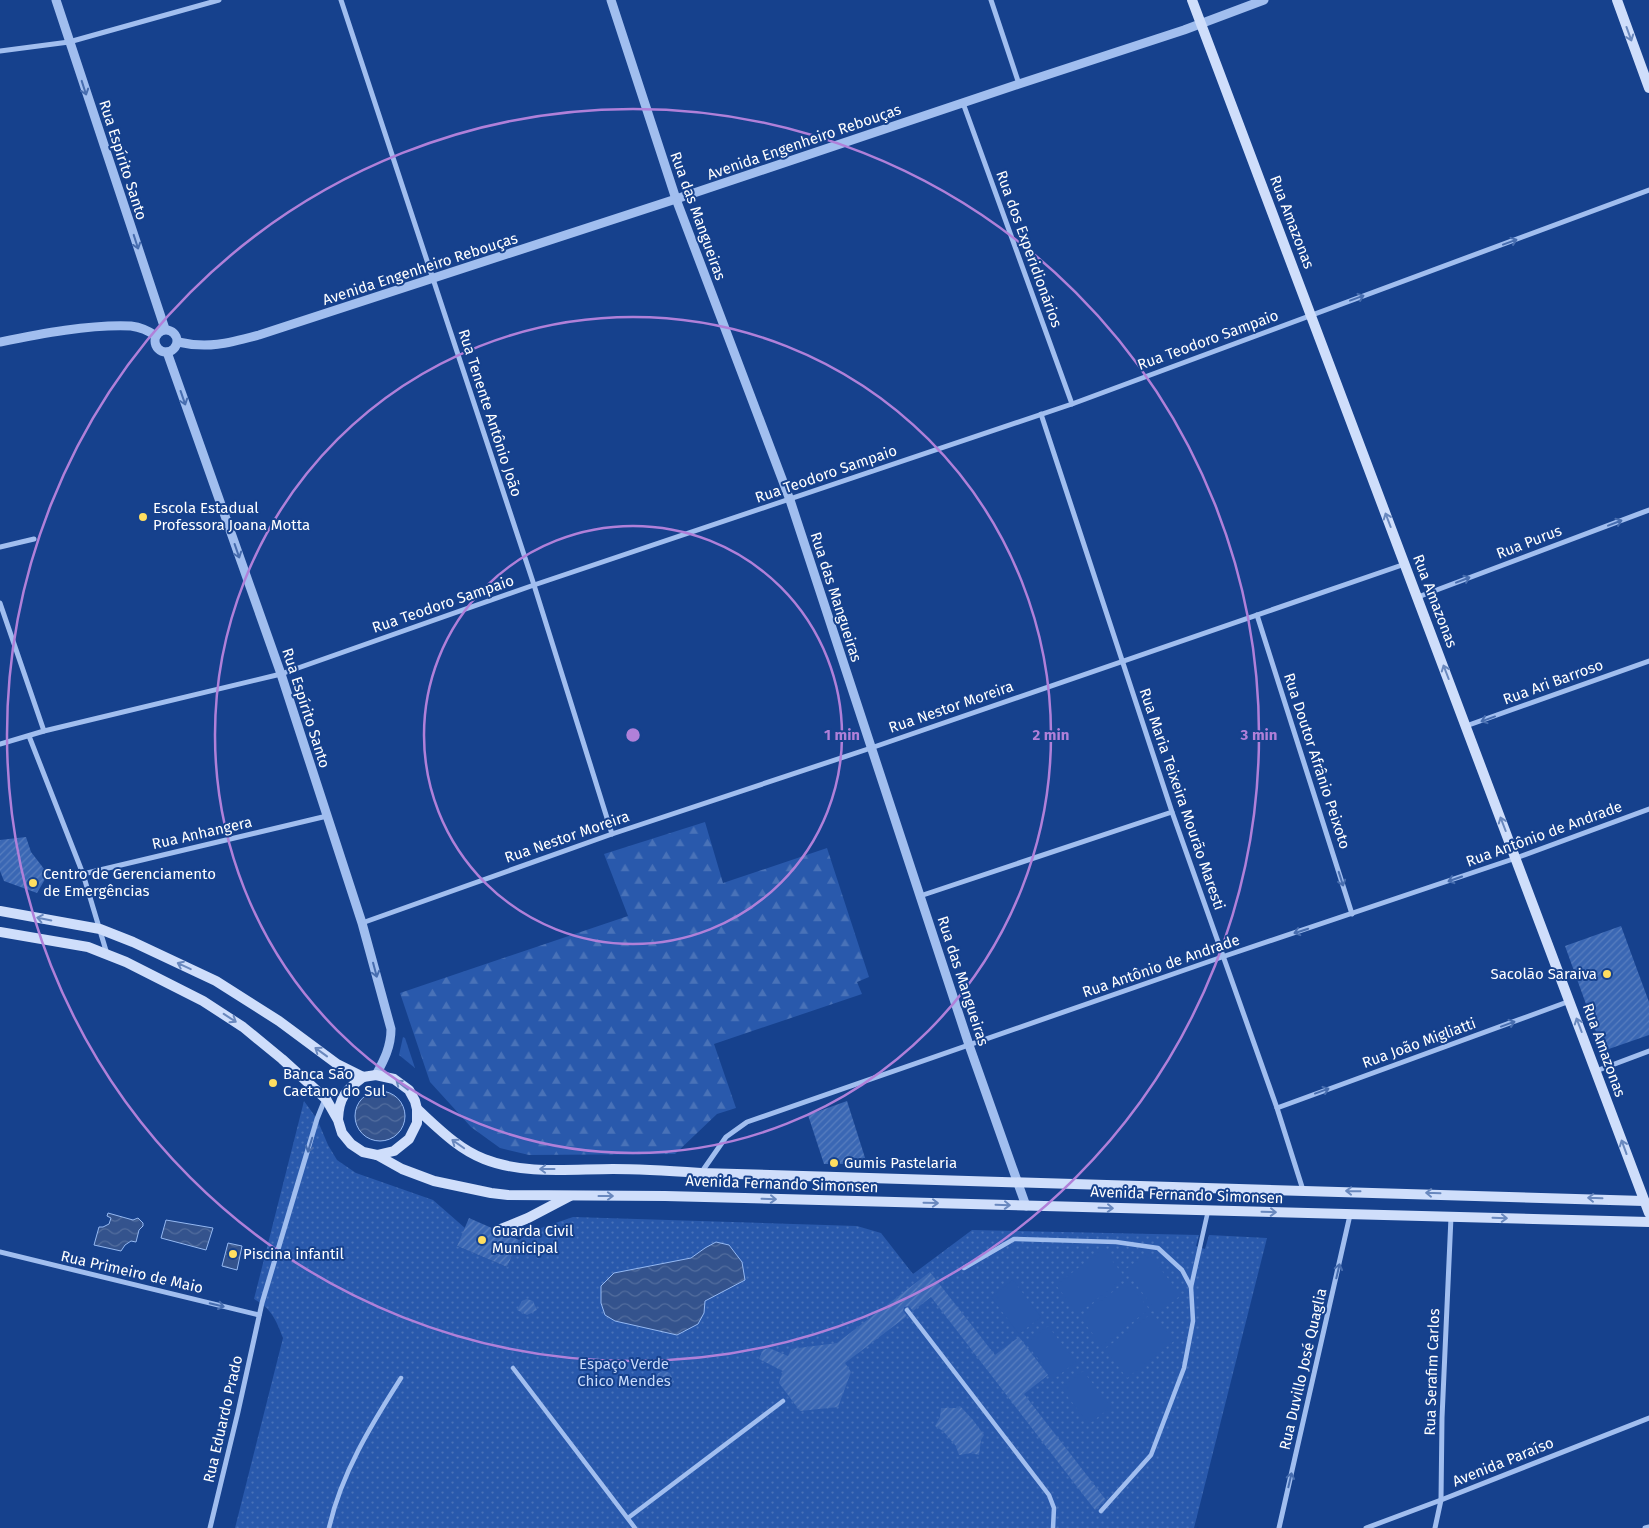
<svg xmlns="http://www.w3.org/2000/svg" width="1649" height="1528" font-family="'Fira Sans',sans-serif">
<style>
.grass{fill:url(#grass-tufts)}
.forest{fill:url(#forest-firs)}
.park{fill:url(#park-dots)}
.pitch{fill:#2959ac}
.water{fill:url(#water-waves);stroke:#94b8f2}
.building{fill:url(#building-hatch)}
.lines{fill:none;stroke-linecap:round;stroke-linejoin:round}
.pedestrian{stroke:#a1beef;stroke-width:4.5}
.minor{stroke:#a1beef;stroke-width:5}
.tertiary{stroke:#a1beef;stroke-width:9}
.secondary{stroke:#cfdefb;stroke-width:10}
.oneway{stroke:#6988be}
.oneway2{stroke:#476daf}
.ring{fill:none;stroke:#b080d9;stroke-width:2.5}
.poi-dot{fill:#ffde60;stroke:#16418d;stroke-width:2}
.labels{text-anchor:middle;stroke-width:4;stroke-linejoin:round;paint-order:stroke}
.street-label{font-size:15px;fill:#fff;stroke:#16418d}
.poi-label{font-size:15px;fill:#fff;stroke:#16418d;text-anchor:start}
.park-label{font-size:15px;fill:#c8dbfb;stroke:#16418d}
.centre{fill:#b080d9;stroke:#16418d;stroke-width:2.5}
.ring-label{font-size:15px;text-anchor:middle;font-weight:bold;fill:#b080d9;stroke:#16418d;stroke-width:4;stroke-linejoin:round;paint-order:stroke}
</style>
<defs>
<pattern id="grass-tufts" width="24" height="20" patternUnits="userSpaceOnUse" patternTransform="scale(1.25)"><rect width="24" height="20" fill="#2959ac"/><path d="M3 7l-1-3M5 7V3M7 7l1-3M15 17l-1-3M17 17v-4M19 17l1-3" fill="none" stroke="#4972b8"/></pattern>
<pattern id="forest-firs" width="22" height="20" patternUnits="userSpaceOnUse" patternTransform="scale(1.25)"><rect width="22" height="20" fill="#2959ac"/><path d="M5 1l3.5 6h-7zM16 11l3.5 6h-7z" fill="#4972b8"/></pattern>
<pattern id="park-dots" width="8" height="8" patternUnits="userSpaceOnUse" patternTransform="scale(1.25)"><rect width="8" height="8" fill="#2959ac"/><path d="M2 2h.1M6 6h.1" fill="none" stroke="#4972b8" stroke-width="1.8" stroke-linecap="round"/></pattern>
<pattern id="water-waves" width="16" height="10" patternUnits="userSpaceOnUse" patternTransform="scale(1.25)"><rect width="16" height="10" fill="#34538d"/><path d="M0 5q4-4 8 0t8 0" fill="none" stroke="#526d9e"/></pattern>
<pattern id="building-hatch" width="6" height="6" patternUnits="userSpaceOnUse" patternTransform="scale(1.25)"><rect width="6" height="6" fill="#3a67b4"/><path d="M-1 1l2-2M0 6l6-6M5 7l2-2" fill="none" stroke="#587ebf"/></pattern>
</defs>
<rect width="100%" height="100%" fill="#16418d"/>
<path class="grass" d="M403,1037l2,1 10,30 -16,-13z"/>
<path class="forest" d="M705,822l18,61 104,-35 42,129 -12,5 5,12 -148,50 22,64 -19,6 -42,40 -146,1 -29,-7 -29,-21 -41,-45 -30,-89 228,-77 -24,-62z"/>
<path class="park" d="M304,1101l13,18 11,26 9,15 19,13 77,27 32,28 -8,18 50,21 12,-27 13,-9 41,-14 284,9 24,7 32,41 59,-44 227,5 -3,11 9,3 4,-14 58,3 -73,290h-959l48,-190c-7,-18 -11,-29 -29,-39z"/>
<g class="pitch">
<path d="M1103,1249l22,28 -47,37 -22,-29z"/>
<path d="M1148,1253l33,42 -23,18 -33,-43z"/>
<path d="M1013,1280l28,37 -22,17 -28,-37z"/>
<path d="M1127,1281l22,28 -47,37 -22,-29z"/>
<path d="M1152,1313l22,28 -47,37 -22,-29z"/>
<path d="M1048,1326l28,36 -22,17 -28,-36z"/>
<path d="M1083,1371l28,36 -22,17 -28,-36z"/>
</g>
<g class="water">
<circle cx="380" cy="1116" r="25"/>
<path d="M108,1213l25,7 5,-2 5,5v3l-4,4 -3,12 -5,-1 -6,4 -4,6 -27,-6 5,-18h4l6,-3 2,-6 -4,-2z"/>
<path d="M166,1220l47,8 -7,22 -45,-12z"/>
<path d="M716,1242l13,3 13,17 3,18 -40,21 -1,12 -6,11 -21,11 -62,-14 -10,-6 -4,-12v-17l13,-13 77,-15 14,-10z"/>
<path d="M228,1243l14,3 -5,24 -15,-4z"/>
</g>
<g class="building">
<path d="M26,837l5,15 17,22 -11,19 -33,-12 -4,-10v-31z"/>
<path d="M1621,926l28,76v33l-46,16 -38,-105z"/>
<path d="M847,1101l20,63h-43l-16,-49z"/>
<path d="M469,1218l25,11 2,5 4,2 6,-2 13,6 -12,27 -50,-21z"/>
<path d="M930,1272l65,83 24,-18 29,38 -24,19 82,106 -11,10 -164,-213 -18,14 -4,-5 -5,1 -1,4 4,5 -62,47 6,9 -13,35 -38,4 -21,-28 4,-12 -24,-12 4,-9 6,-2 19,8 3,-7 46,-6z"/>
<path d="M527,1299l6,2 4,9 -10,5 -10,-5 5,-9z"/>
<path d="M664,1371l6,2 4,9 -10,5 -10,-5 4,-9z"/>
<path d="M960,1406l13,14 11,15 -3,5 -2,15 -8,-2 -12,2 -3,-9 -13,-15 -8,-5 5,-9 1,-9h15z"/>
</g>
<g class="lines">
<g class="pedestrian">
<path d="M964,1268l50,-29 102,3 42,6 24,22 9,17 2,34 -9,47 -33,87 -50,56"/>
<path d="M1191,1287l17,-76"/>
<path d="M907,1310l142,185 5,13 -1,20"/>
<path d="M513,1368l122,160"/>
<path d="M628,1518l155,-117"/>
<path d="M329,1528c12,-54 42,-103 72,-150"/>
</g>
<g class="minor">
<path d="M341,0l193,585 78,249"/>
<path d="M991,0l28,84"/>
<path d="M0,51l69,-9 150,-42"/>
<path d="M963,103l109,301"/>
<path d="M1041,414l131,398 105,296 26,82"/>
<path d="M0,547l34,-8"/>
<path d="M1418,597l231,-87"/>
<path d="M0,603l44,128"/>
<path d="M1257,615l95,299"/>
<path d="M1466,726l183,-65"/>
<path d="M29,736l54,138 24,80"/>
<path d="M0,744l44,-13 237,-57 253,-89 538,-181 577,-214"/>
<path d="M83,874l244,-58"/>
<path d="M920,896l252,-84"/>
<path d="M362,923l250,-89 259,-86 534,-184"/>
<path d="M1596,1071l53,-20"/>
<path d="M1277,1108l293,-107"/>
<path d="M701,1173l25,-36 21,-15 475,-165 294,-99 133,-49"/>
<path d="M0,1252l259,63"/>
<path d="M210,1528l28,-116 24,-109 55,-184 8,-20"/>
<path d="M1279,1528l71,-313"/>
<path d="M1366,1528l75,-28 208,-82"/>
<path d="M1435,1528l6,-28 1,-82 9,-201"/>
<path d="M1645,1528l4,-1"/>
</g>
<g class="tertiary">
<path d="M56,0l109,329"/>
<path d="M611,0l65,199 114,301 179,545 57,161"/>
<circle cx="166" cy="341" r="11"/>
<path d="M0,342c39,-8 91,-18 131,-16 8,1 18,5 25,10"/>
<path d="M178,342c30,7 51,1 81,-7l417,-136 343,-115 165,-54 80,-30"/>
<path d="M167,352l114,322 81,249 29,106c0,18 -7,31 -15,46"/>
</g>
<g class="secondary">
<path d="M1192,0l457,1213"/>
<path d="M1617,0l32,88"/>
<path d="M0,911l100,18 33,13 83,39 63,40 58,43 26,13 13,-2 18,4 15,11 6,11 2,8v14l-8,16 -15,12 -17,4"/>
<path d="M0,932l88,15 38,15 77,39 40,26 39,32 44,40 12,21 4,13 9,11 12,8 14,3 25,14 32,12 57,12 17,2 157,1 984,26"/>
<path d="M417,1109c21,19 41,40 67,50 40,16 87,10 129,10 29,0 59,2 88,4l943,28"/>
<path d="M338,1119c1,-22 8,-29 25,-42"/>
<path d="M501,1229l27,-11 42,-22"/>
</g>
</g>
<defs><path id="oneway-shaft" d="M-6 0H5M1.5-3L5.5 0L1.5 3" fill="none" stroke-width="1.6" stroke-linecap="round" stroke-linejoin="round" transform="scale(1.25)"/></defs>
<g class="oneway">
<use href="#oneway-shaft" transform="translate(1629 34) rotate(70)"/>
<use href="#oneway-shaft" transform="translate(1388 520) rotate(-111)"/>
<use href="#oneway-shaft" transform="translate(1446 672) rotate(-111)"/>
<use href="#oneway-shaft" transform="translate(1503 824) rotate(-111)"/>
<use href="#oneway-shaft" transform="translate(44 919) rotate(-169)"/>
<use href="#oneway-shaft" transform="translate(184 966) rotate(-155)"/>
<use href="#oneway-shaft" transform="translate(230 1018) rotate(33)"/>
<use href="#oneway-shaft" transform="translate(1579 1025) rotate(-111)"/>
<use href="#oneway-shaft" transform="translate(321 1052) rotate(-144)"/>
<use href="#oneway-shaft" transform="translate(402 1085) rotate(-142)"/>
<use href="#oneway-shaft" transform="translate(458 1144) rotate(-145)"/>
<use href="#oneway-shaft" transform="translate(1624 1147) rotate(-110)"/>
<use href="#oneway-shaft" transform="translate(547 1169) rotate(180)"/>
<use href="#oneway-shaft" transform="translate(1353 1191) rotate(-179)"/>
<use href="#oneway-shaft" transform="translate(1433 1193) rotate(-178)"/>
<use href="#oneway-shaft" transform="translate(606 1196)"/>
<use href="#oneway-shaft" transform="translate(1595 1198) rotate(-178)"/>
<use href="#oneway-shaft" transform="translate(769 1199) rotate(2)"/>
<use href="#oneway-shaft" transform="translate(931 1203) rotate(1)"/>
<use href="#oneway-shaft" transform="translate(1003 1205) rotate(2)"/>
<use href="#oneway-shaft" transform="translate(1106 1208) rotate(2)"/>
<use href="#oneway-shaft" transform="translate(1269 1212) rotate(2)"/>
<use href="#oneway-shaft" transform="translate(1500 1218) rotate(2)"/>
</g>
<g class="oneway2">
<use href="#oneway-shaft" transform="translate(84 88) rotate(72)"/>
<use href="#oneway-shaft" transform="translate(136 242) rotate(72)"/>
<use href="#oneway-shaft" transform="translate(1510 242) rotate(-20)"/>
<use href="#oneway-shaft" transform="translate(1357 298) rotate(-20)"/>
<use href="#oneway-shaft" transform="translate(183 398) rotate(71)"/>
<use href="#oneway-shaft" transform="translate(1615 523) rotate(-21)"/>
<use href="#oneway-shaft" transform="translate(237 551) rotate(71)"/>
<use href="#oneway-shaft" transform="translate(1463 580) rotate(-21)"/>
<use href="#oneway-shaft" transform="translate(1488 719) rotate(160)"/>
<use href="#oneway-shaft" transform="translate(1341 879) rotate(72)"/>
<use href="#oneway-shaft" transform="translate(1455 879) rotate(161)"/>
<use href="#oneway-shaft" transform="translate(1301 931) rotate(162)"/>
<use href="#oneway-shaft" transform="translate(375 970) rotate(75)"/>
<use href="#oneway-shaft" transform="translate(1508 1024) rotate(-20)"/>
<use href="#oneway-shaft" transform="translate(1322 1091) rotate(-20)"/>
<use href="#oneway-shaft" transform="translate(310 1145) rotate(107)"/>
<use href="#oneway-shaft" transform="translate(1338 1271) rotate(-77)"/>
<use href="#oneway-shaft" transform="translate(217 1305) rotate(13)"/>
<use href="#oneway-shaft" transform="translate(1290 1480) rotate(-77)"/>
</g>
<g class="ring">
<circle cx="633" cy="735" r="209"/>
<circle cx="633" cy="735" r="418"/>
<circle cx="633" cy="735" r="626"/>
</g>
<g class="poi-dot">
<circle cx="143" cy="517" r="5"/>
<circle cx="33" cy="883" r="5"/>
<circle cx="1607" cy="974" r="5"/>
<circle cx="273" cy="1083" r="5"/>
<circle cx="834" cy="1163" r="5"/>
<circle cx="482" cy="1240" r="5"/>
<circle cx="233" cy="1254" r="5"/>
</g>
<g class="labels">
<g class="street-label">
<text transform="translate(804 142) rotate(-19)" y="5">Avenida Engenheiro Rebouças</text>
<text transform="translate(123 160) rotate(72)" y="5">Rua Espírito Santo</text>
<text transform="translate(698 216) rotate(70)" y="5">Rua das Mangueiras</text>
<text transform="translate(1292 222) rotate(69)" y="5">Rua Amazonas</text>
<text transform="translate(1029 249) rotate(70)" y="5">Rua dos Experidionários</text>
<text transform="translate(420 269) rotate(-18)" y="5">Avenida Engenheiro Rebouças</text>
<text transform="translate(1208 340) rotate(-20)" y="5">Rua Teodoro Sampaio</text>
<text transform="translate(490 413) rotate(72)" y="5">Rua Tenente Antônio João</text>
<text transform="translate(826 474) rotate(-19)" y="5">Rua Teodoro Sampaio</text>
<text transform="translate(1529 542) rotate(-21)" y="5">Rua Purus</text>
<text transform="translate(836 597) rotate(72)" y="5">Rua das Mangueiras</text>
<text transform="translate(1435 601) rotate(69)" y="5">Rua Amazonas</text>
<text transform="translate(443 604) rotate(-19)" y="5">Rua Teodoro Sampaio</text>
<text transform="translate(1553 682) rotate(-20)" y="5">Rua Ari Barroso</text>
<text transform="translate(951 707) rotate(-19)" y="5">Rua Nestor Moreira</text>
<text transform="translate(306 708) rotate(72)" y="5">Rua Espírito Santo</text>
<text transform="translate(1317 761) rotate(72)" y="5">Rua Doutor Afrânio Peixoto</text>
<text transform="translate(1182 799) rotate(71)" y="5">Rua Maria Teixeira Mourão Maresti</text>
<text transform="translate(202 833) rotate(-13)" y="5">Rua Anhangera</text>
<text transform="translate(1544 834) rotate(-20)" y="5">Rua Antônio de Andrade</text>
<text transform="translate(567 837) rotate(-19)" y="5">Rua Nestor Moreira</text>
<text transform="translate(1161 966) rotate(-19)" y="5">Rua Antônio de Andrade</text>
<text transform="translate(963 981) rotate(72)" y="5">Rua das Mangueiras</text>
<text transform="translate(1419 1043) rotate(-20)" y="5">Rua João Migliatti</text>
<text transform="translate(1604 1050) rotate(70)" y="5">Rua Amazonas</text>
<text transform="translate(782 1184) rotate(2)" y="5">Avenida Fernando Simonsen</text>
<text transform="translate(1187 1195) rotate(2)" y="5">Avenida Fernando Simonsen</text>
<text transform="translate(132 1272) rotate(13)" y="5">Rua Primeiro de Maio</text>
<text transform="translate(1303 1369) rotate(-77)" y="5">Rua Duvillo José Quaglia</text>
<text transform="translate(1432 1372) rotate(-88)" y="5">Rua Serafim Carlos</text>
<text transform="translate(223 1419) rotate(-77)" y="5">Rua Eduardo Prado</text>
<text transform="translate(1503 1462) rotate(-22)" y="5">Avenida Paraíso</text>
</g>
<g class="poi-label">
<text x="153" y="513">Escola Estadual<tspan x="153" dy="17">Professora Joana Motta</tspan></text>
<text x="43" y="879">Centro de Gerenciamento<tspan x="43" dy="17">de Emergências</tspan></text>
<text x="1597" y="979" text-anchor="end">Sacolão Saraiva</text>
<text x="283" y="1079">Banca São<tspan x="283" dy="17">Caetano do Sul</tspan></text>
<text x="844" y="1168">Gumis Pastelaria</text>
<text x="492" y="1236">Guarda Civil<tspan x="492" dy="17">Municipal</tspan></text>
<text x="243" y="1259">Piscina infantil</text>
</g>
<g class="park-label">
<text x="624" y="1369">Espaço Verde<tspan x="624" dy="17">Chico Mendes</tspan></text>
</g>
</g>
<circle cx="633" cy="735" r="8" class="centre"/>
<g class="ring-label">
<text x="842" y="740">1 min</text>
<text x="1051" y="740">2 min</text>
<text x="1259" y="740">3 min</text>
</g>
</svg>
